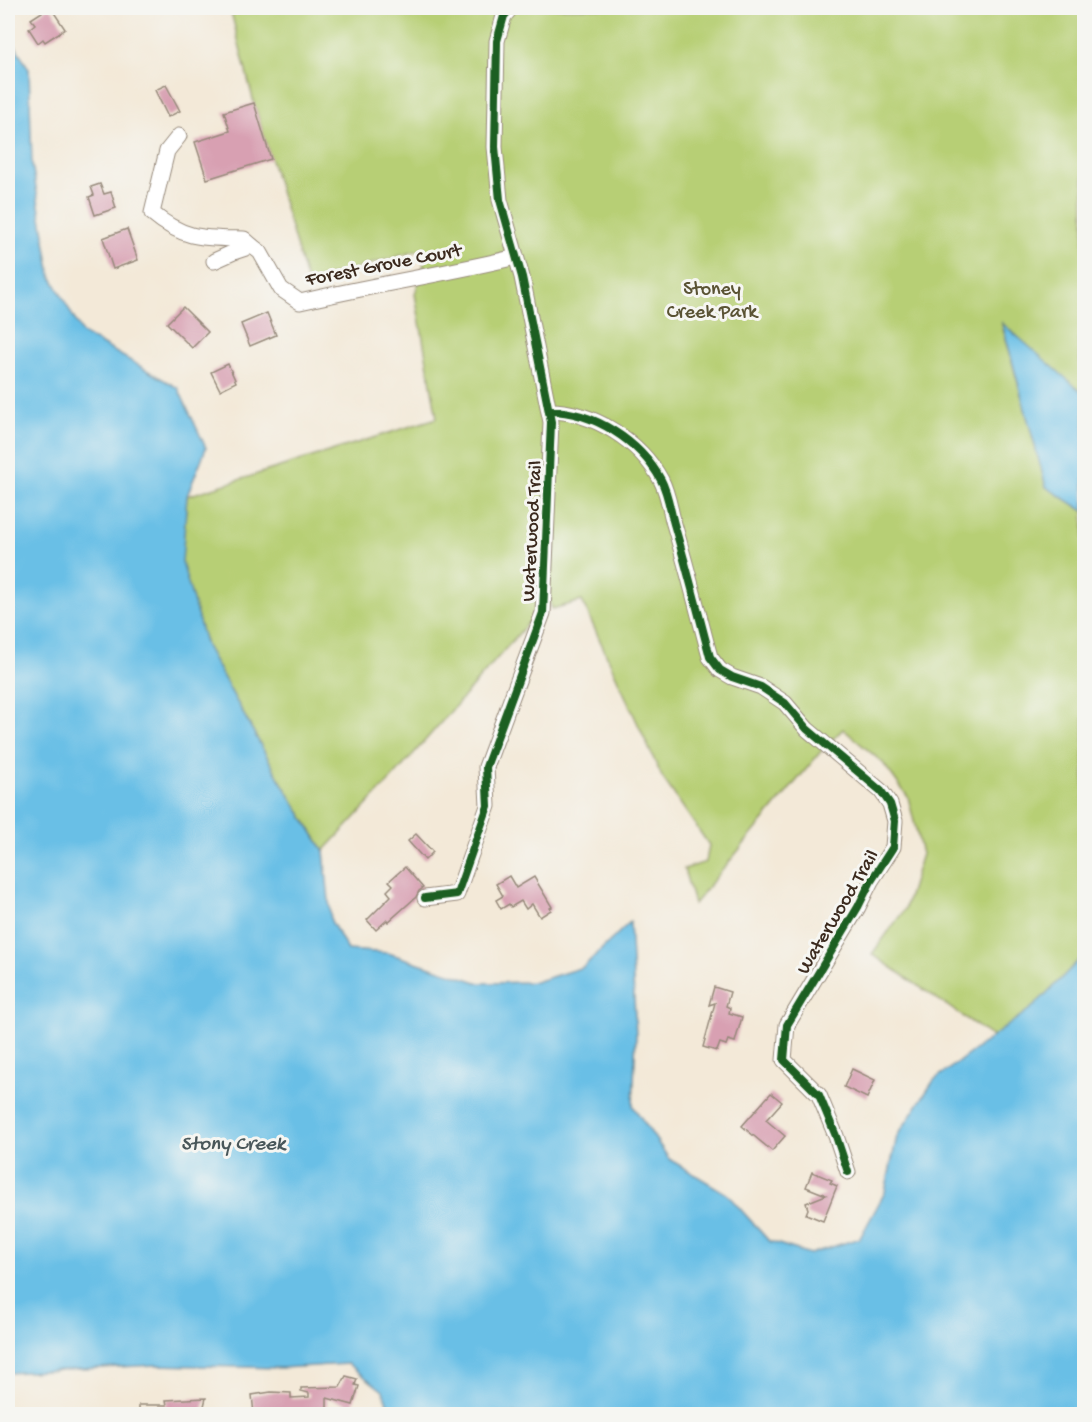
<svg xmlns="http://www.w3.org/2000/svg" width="1092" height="1422" font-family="'Gochi Hand',sans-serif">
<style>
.green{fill:#b7cf74;stroke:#797c49;stroke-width:1.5}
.water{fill:#69bfe6;stroke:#527482;stroke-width:1.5}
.building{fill:#d8a0b2}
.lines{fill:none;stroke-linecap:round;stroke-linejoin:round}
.minor-casing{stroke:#978a7b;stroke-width:17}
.minor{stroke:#fff;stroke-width:15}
.cycleway-casing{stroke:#f6f6f2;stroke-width:11}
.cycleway{stroke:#1b5e20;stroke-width:8}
.labels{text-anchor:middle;stroke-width:6;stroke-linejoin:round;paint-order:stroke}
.street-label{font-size:20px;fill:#3b2a1e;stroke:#f6f6f2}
.park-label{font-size:20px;fill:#5a5334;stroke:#f6f6f2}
.water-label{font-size:21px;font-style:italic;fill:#49575a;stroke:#f6f6f2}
</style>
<rect width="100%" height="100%" fill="#f6f6f2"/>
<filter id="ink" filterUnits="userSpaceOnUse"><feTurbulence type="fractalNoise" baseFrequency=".0167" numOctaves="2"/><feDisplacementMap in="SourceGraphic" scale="12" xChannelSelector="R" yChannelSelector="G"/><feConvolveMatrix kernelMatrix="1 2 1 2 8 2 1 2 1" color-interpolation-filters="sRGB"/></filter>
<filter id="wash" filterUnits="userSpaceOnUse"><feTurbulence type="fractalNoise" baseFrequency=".008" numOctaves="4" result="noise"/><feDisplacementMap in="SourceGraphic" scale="24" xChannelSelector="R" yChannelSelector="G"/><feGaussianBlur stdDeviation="1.35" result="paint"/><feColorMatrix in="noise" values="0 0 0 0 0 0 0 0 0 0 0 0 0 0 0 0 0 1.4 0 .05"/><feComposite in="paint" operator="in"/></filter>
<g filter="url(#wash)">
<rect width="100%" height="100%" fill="#f3e9d8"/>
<path class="green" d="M230,8h854v332l-6,-1 5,54 -81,-68 44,161 38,25v444l-50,51 -41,31 -121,-83 33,-45 17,-55 -14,-57 -25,-34 -40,-34 -20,20 -129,155 -10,-35 22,-7 3,-17 -47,-68 -80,-176 -30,8 -3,-10 -154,176 -71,76 -44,-71 -74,-134 -25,-84 6,-66 250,-78 -22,-124 9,-30v-15l-117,33 -53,-179z"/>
<g class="water">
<path d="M8,34l21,35 3,95 19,112 31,57 96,55 28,60 -19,48 -5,66 24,84 74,134 44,71 7,70 17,29 40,3 92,30 55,-1 48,-15 47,-45 6,113 -3,71 36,53 58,35 42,47 41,13 50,-16 25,-46 12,-56 37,-56 100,-74 50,-51v459h-693l-8,-23 -35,-27 -67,4 -125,-3 -148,8z"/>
<path d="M1002,323l82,71v117l-38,-24z"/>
</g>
<g id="blocks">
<g class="building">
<path d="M48,8h3l14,21 -20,13 -2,-3 -5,4 -9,-14 6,-5 -4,-5z"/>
<path d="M166,85l14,26 -12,6 -13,-27z"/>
<path d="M254,103l17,56 -64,20 -12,-37 35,-11 -6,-19z"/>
<path d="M100,184l4,10 7,-2 5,16 -21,7 -6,-18 5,-2 -3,-8z"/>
<path d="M127,229l11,31 -25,9 -10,-31z"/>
<path d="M183,307l25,25 -16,16 -25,-25z"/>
<path d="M267,313l9,22 -26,11 -9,-22z"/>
<path d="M228,364l8,18 -16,8 -9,-18z"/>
<path d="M416,834l17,18 -8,8 -17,-19z"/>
<path d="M405,867l18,21 -4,3 -3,6 -28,25 -1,-2 -11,10 -9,-10 24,-24 -4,-5 6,-6 -4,-4z"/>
<path d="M509,876l7,12 18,-11 18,30 -2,1 1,2 -11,7 -8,-13 -6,5 -5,-8 -10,6 -2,-3 -8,5 -5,-9 7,-4 -7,-12z"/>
<path d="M714,987l16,5 -4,14 4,2 -1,5 13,4 -7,25 -7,-2 -2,5 -6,-2 -3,8 -14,-4 12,-44 -6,2z"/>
<path d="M852,1069l23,11 -8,18 -23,-11z"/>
<path d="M771,1093l11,9 -16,18 19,16 -13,15 -30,-25z"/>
<path d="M812,1172l20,8 -2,3 7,3 -14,35 -17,-7 2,-5 -2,-6 20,-8 -20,-8z"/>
<path d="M346,1376l11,3 -2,6 4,1 -6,19 -26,-7v16h-73l-2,-19 19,-3 20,1v5l18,-1v-4l-8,-2v-3l39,-1z"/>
<path d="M206,1398l-4,16h-63v-9h28l-1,-5z"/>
</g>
</g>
</g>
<g filter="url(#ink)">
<use href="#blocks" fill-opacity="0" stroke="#978a7b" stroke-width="1.5"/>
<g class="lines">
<g class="minor-casing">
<g id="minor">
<path d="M179,136l-12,15 -15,62c32,27 52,25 92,26l8,7"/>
<path d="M214,261l20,-9 18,-6 8,6 21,37 19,13c72,-17 145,-28 216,-45"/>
<path d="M549,411c44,0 91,30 112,69 7,13 9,30 13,44 13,44 24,88 36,133l10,13 12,7 29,10 24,16 22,26 74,62 9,13 5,17 -2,26 -22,34 -13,26 -71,118 -3,35 35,35 17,41 12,36"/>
<path d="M425,898l32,-4 31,-88 -2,-39 57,-154 8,-191 -29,-145 -22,-77 -5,-53 2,-106 7,-25 7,-8"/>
</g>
</g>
<use href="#minor" class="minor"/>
<g class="cycleway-casing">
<g id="cycleway">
<path d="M549,411c44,0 91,30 112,69 7,13 9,30 13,44 13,44 24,88 36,133l10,13 12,7 29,10 24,16 22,26 74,62 9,13 5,17 -2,26 -22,34 -13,26 -71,118 -3,35 35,35 17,41 12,36"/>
<path d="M425,898l32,-4 31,-88 -2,-39 57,-154 8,-191 -29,-145 -22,-77 -5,-53 2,-106 7,-25 7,-8"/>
</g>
</g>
<use href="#cycleway" class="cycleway"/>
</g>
</g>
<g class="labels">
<g class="street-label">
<text transform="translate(383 263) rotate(-11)" y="7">Forest Grove Court</text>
<text transform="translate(530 531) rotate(-87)" y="7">Waterwood Trail</text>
<text transform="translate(836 911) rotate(-59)" y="7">Waterwood Trail</text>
</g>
<g class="park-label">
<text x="712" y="294">Stoney<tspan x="712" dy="23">Creek Park</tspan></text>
</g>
<g class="water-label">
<text x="233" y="1149">Stony Creek</text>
</g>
</g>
<rect width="1092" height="1422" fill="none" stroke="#f6f6f2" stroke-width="30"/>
</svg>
